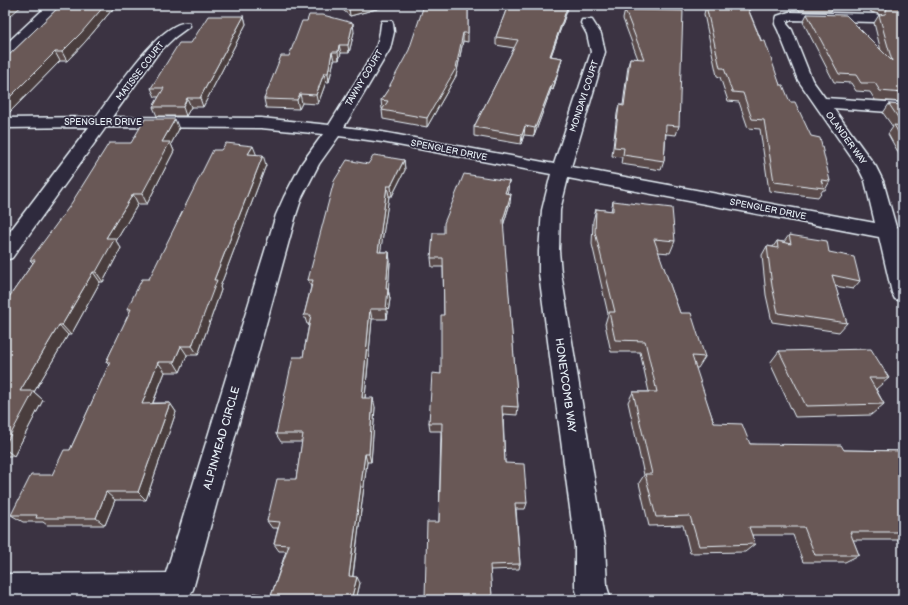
<svg xmlns="http://www.w3.org/2000/svg" width="908" height="605" font-family="'Balsamiq Sans',sans-serif">
<style>
.lines{fill:none;stroke-linecap:round;stroke-linejoin:round}
.minor-casing{stroke:#e8f1f8;stroke-width:3}
.minor{fill:#2f2a3d;fill-rule:evenodd}
.wall{fill:#5a4c4b;stroke:#e8f1f8}
.shaded-wall{fill:#4a3e3d;stroke:#e8f1f8}
.building{fill:#695857;stroke:#e8f1f8}
.labels{text-anchor:middle;stroke-width:3.5;stroke-linejoin:round;paint-order:stroke}
.far-street-label{font-size:9px;fill:#e8f1f8;stroke:#2f2a3d}
.street-label{font-size:11px;fill:#e8f1f8;stroke:#2f2a3d}
</style>
<rect width="100%" height="100%" fill="#3b3342"/>
<filter id="ink" filterUnits="userSpaceOnUse"><feTurbulence type="fractalNoise" baseFrequency=".025" numOctaves="2"/><feDisplacementMap in="SourceGraphic" scale="8" xChannelSelector="R" yChannelSelector="G"/><feConvolveMatrix kernelMatrix="1 2 1 2 8 2 1 2 1" color-interpolation-filters="sRGB"/></filter>
<g filter="url(#ink)">
<g class="lines">
<g class="minor-casing">
<g id="minor">
<path d="M48,5h13l-51,50 -5,1v-11z"/>
<path d="M789,12l86,2 4,1 2,3 -2,3 -4,1 -85,-2 -3,1v3l5,6 20,50 13,18 78,5v10l-70,-5 43,59 7,14 13,46 7,1v14l-3,-1 3,13v47l-8,-2 -3,-6 -13,-56 -311,-59 -8,32 -1,41 2,22 44,273 2,41 4,13h-32l-4,-13v-41l-36,-273v-22l3,-41 9,-36 -169,-32 -43,-6 -20,28 -17,33 -6,18 -103,374 -5,11h-183v-26l161,-1 110,-358 8,-18 18,-34 21,-29 -62,-6 -155,-1 -94,131 -7,2v-22l84,-111 -84,1v-10l91,-1c15,-20 66,-100 93,-94l1,3 -15,11 -17,16 -46,64 149,1 68,7 47,-76 4,-17 1,-8 1,-3h10l1,3 1,8 -4,17 -46,78 38,5 172,32 37,-112 -4,-18 -6,-11 1,-3h10l9,14 4,18 -34,115 304,56 -10,-42 -7,-14 -60,-87 -20,-50 -3,-6 2,-8z"/>
</g>
</g>
<use href="#minor" class="minor"/>
</g>
<g class="wall">
<path d="M61,5h55l-31,37 -18,19h-7l-55,56v-58z"/>
<path d="M337,5h43v3l-30,8z"/>
<path d="M468,5v37l-5,-1 -7,35 -29,51 -44,-8 -1,-9 1,-1h-1l-1,-9 9,-13v-2z"/>
<path d="M508,5h61l-1,3 -17,48 11,2 -2,8 -7,24 -2,-1 -17,47 -10,-1 -3,9 -47,-8v-9l40,-79 -18,-3v-8z"/>
<path d="M795,5h39l-3,6h-31z"/>
<path d="M869,5h34v97l-28,-2 -5,-8 -14,-1 -5,-8 -17,-1 -31,-60 4,-8 74,37 -7,-28 5,-8h1l-1,-1 -8,-2z"/>
<path d="M706,6l43,5 31,74 10,17 40,79 -5,9h-2l-5,7 -49,-6 -9,-62 -12,-1 -9,-26 -11,-1 -8,-24 -3,-1 -13,-62z"/>
<path d="M625,10l54,116 -3,9 -10,-1 -2,27 -3,9 -40,-6 1,-7 -10,-1 5,-42 2,-9h4l5,-39 2,-8 8,1 -15,-40z"/>
<path d="M244,16l2,8 -43,83h-12l-5,9h-29l-4,-9 6,-10h-4l-4,-9 40,-45z"/>
<path d="M354,32l-5,21h-8l-2,7h-5l-5,22h-3l-8,22 -16,-1 -3,6 -33,-1 -2,-9 25,-43z"/>
<path d="M889,104l14,1v56l-15,-27 5,-7 -10,-14z"/>
<path d="M179,129l-8,15 3,7 -27,53h-9l-22,37 5,7 -18,34h-3l-29,53h-3l-34,57 9,8 -29,56h-9v-153l28,-40 -3,-3z"/>
<path d="M256,154l10,11 -46,122 1,3 -23,65h-11l-7,17h-15l-12,31h17l6,9 -30,88h-31l-10,25h-58l-4,-3h-20l-12,-7 41,-40 18,-25 39,-85 -3,-3 24,-49 -3,-4 22,-30z"/>
<path d="M404,160l1,10 -13,26h-3l-9,56h9l1,10 -2,27 2,10 -3,20h-15l-7,79 10,9 -4,55h-4l-14,114 7,7 -4,17h-104l19,-4 15,-45h-7l-5,-7 4,-16h-6l-5,-7 29,-42 6,-37h-21l-5,-8 27,-77 3,-16 3,-17h-2l-3,-9 7,-28 -3,-7 60,-116z"/>
<path d="M509,181l-1,9 -1,4 3,9 -7,23 15,181 -1,8 -14,-1 2,49 22,40 -2,6h-9l4,55 -1,5 -29,1 2,27 -1,3h-65l-1,-2 14,-76 2,-91h-11l-1,-8 12,-49 3,-59 -1,-48h-11l-1,-9 13,-25z"/>
<path d="M613,201l62,40 -5,12 -12,-1 22,61 25,44 -7,11h-3l19,55 36,21 94,6 59,1v89h-50l6,15 -14,7h-42l-10,-27h-41l3,9 -10,8 -55,1 -7,-28 -34,1 -10,-43 5,-8 -16,-73 5,-10h16l-9,-40h-29l-6,-28 3,-10 -16,-70 1,-23 3,-12 15,2z"/>
<path d="M789,235l40,17 31,29 -7,8 -18,-3 12,37 -8,9 -67,-10 -6,-27 -4,-40 5,-9 6,1 4,-6 7,1z"/>
<path d="M779,351l110,27 -13,11 8,15 -13,11 -76,2 -25,-54z"/>
</g>
<g class="shaded-wall">
<path d="M9,5h14l-18,15v-12z"/>
<path d="M105,5h11l-31,37 -18,19 -5,-9z"/>
<path d="M359,5h21v3l-30,8 -1,-8z"/>
<path d="M568,5h1l-1,3 -20,56 2,-8z"/>
<path d="M751,5h2l-8,12 3,-8z"/>
<path d="M244,16l2,8 -43,83 -3,-9z"/>
<path d="M353,23l1,9 -5,21 -1,-8z"/>
<path d="M463,33v8l-7,35 -29,51v-9z"/>
<path d="M339,45l2,8 -2,7 -1,-8z"/>
<path d="M55,52l5,9 -55,56v-15z"/>
<path d="M332,52l2,8 -5,22 -1,-9z"/>
<path d="M562,58l-2,8 -7,24 2,-9z"/>
<path d="M324,73l2,9 -8,22 -2,-9z"/>
<path d="M553,81l-2,8 -17,47 1,-8z"/>
<path d="M300,94l2,9 -3,6 -2,-9z"/>
<path d="M187,98l4,9 -5,9 -3,-9z"/>
<path d="M175,119l4,10 -8,15 3,7 -27,53 -5,-10 20,-52z"/>
<path d="M525,126l-1,9 -3,9 1,-9z"/>
<path d="M253,146l4,10 -9,-2z"/>
<path d="M263,155l3,10 -46,122 1,3 -23,65 -6,-9 22,-66z"/>
<path d="M404,160l1,10 -13,26 -1,-10z"/>
<path d="M509,181l-1,9 -4,12 1,-9z"/>
<path d="M387,186l2,10 -10,66 -1,-10z"/>
<path d="M133,194l5,10 -22,37 5,7 -18,34 -7,-10 10,-34z"/>
<path d="M511,194l-1,9 -8,26 1,-9z"/>
<path d="M389,252l1,10 -2,33v-6l2,10 -3,20 -1,-10v-20z"/>
<path d="M93,272l7,10 -29,53 -9,-10z"/>
<path d="M370,309l2,10 -8,88 -2,-9z"/>
<path d="M59,325l9,10 -34,57 9,8 -29,56 -9,-7v-4l15,-54z"/>
<path d="M181,346l6,9 -7,17 -6,-10z"/>
<path d="M158,362l7,10 -16,40 -7,-8z"/>
<path d="M373,398l2,9 -4,55 -2,-8z"/>
<path d="M170,403l6,9 -30,88 -8,-8z"/>
<path d="M365,454l2,8 -15,119 -3,-5z"/>
<path d="M106,492l9,8 -10,25 -9,-7z"/>
<path d="M357,577l3,6 -4,17h-5z"/>
</g>
<g class="building">
<path d="M5,5h4l-4,3z"/>
<path d="M61,5h44l-24,28 -19,19h-7l-50,50v-43z"/>
<path d="M346,5h13l-10,3z"/>
<path d="M424,5h44v28h-5l-7,35 -29,50 -45,-8 6,-9 -7,-1 10,-15h-1l19,-35z"/>
<path d="M508,5h60l-18,51 12,2 -7,23h-2l-18,47 -10,-2 -3,9 -48,-8 44,-87 -22,-3z"/>
<path d="M707,5h44l-3,4 13,32h4l15,44h3l7,17h5l16,34 9,2 10,43 -9,-1 3,8 -50,-6 -10,-62 -12,-1 -9,-26 -11,-1 -8,-24h-4l-14,-62z"/>
<path d="M880,5h23v88l-23,-2 -5,-8h-14l-5,-8 -17,-1 -32,-60 39,1 46,46 -13,-46 6,-1 2,-5 -3,-3z"/>
<path d="M625,10l58,1 -4,115 -13,-1 -2,36 -41,-6 1,-7 -10,-1 5,-42 5,1 6,-48 14,1z"/>
<path d="M309,15h14l30,8 -5,22h-9l-1,7h-6l-4,21h-4l-8,22 -16,-1 -3,6 -33,-1 17,-43h8l13,-35h5z"/>
<path d="M208,16h36l-44,82h-13l-4,9h-30l11,-19h-13l28,-45h12z"/>
<path d="M889,104l14,1v20z"/>
<path d="M145,119h30l-13,23h8l-28,52h-9l-27,44h9l-19,34h-3l-31,53h-3l-39,66h14l-29,54v-142l30,-43h-5l39,-53 40,-64h22z"/>
<path d="M894,125l9,1v14z"/>
<path d="M226,143l27,3 -5,8 15,1 -49,125h3l-25,66h-11l-7,16h-16l-16,42 28,-1 -32,89h-32l-10,26h-60l1,-3h-26l20,-40h21l12,-25h6l40,-88h-4l25,-53h-4l15,-30h7l64,-129h8z"/>
<path d="M374,155l30,5 -13,26h-4l-9,66h11l-3,37h2l-2,20h-16l-8,89h11l-4,56h-4l-16,122 8,1 -6,23h-99l2,-7 17,3 18,-51 -15,-1 6,-22 -13,-1 10,-42h19l7,-45h-27l17,-77h10l3,-16 5,-26h-7l9,-35h-5l26,-99 13,-21 21,4z"/>
<path d="M464,174l45,7 -4,12 6,1 -8,26 15,187 -16,-1 3,57 19,1 3,39h-12l5,61 -30,1 2,32 -67,1 2,-76h12l3,-99h-13l3,-50 9,1v-59h3l-1,-57h-12l2,-25h11v-10z"/>
<path d="M613,201l59,7 3,33 -21,-2 26,74h11l14,44 -13,-1 22,67 28,1 8,20 91,1 3,5 59,1v81h-53l9,23h-44l-11,-28h-55l6,17 -56,2 -9,-30 -34,1 -11,-43h7l-19,-82h24l-12,-51 -30,-1 -6,-28h6l-20,-80 1,-23 17,2z"/>
<path d="M789,235l38,6 2,11 25,5 6,24 -28,-6 15,48 -69,-10 -6,-27 -5,-40 11,2 -1,-7 14,3z"/>
<path d="M871,349l18,29h-20l15,26 -78,2 -27,-55z"/>
</g>
</g>
<g class="labels">
<g class="far-street-label">
<text transform="translate(140 71) rotate(-52)" y="3">MATISSE COURT</text>
<text transform="translate(364 78) rotate(-59)" y="3">TAWNY COURT</text>
<text transform="translate(584 96) rotate(-72)" y="3">MONDAVI COURT</text>
<text x="103" y="125">SPENGLER DRIVE</text>
<text transform="translate(846 138) rotate(54)" y="3">OLANDER WAY</text>
<text transform="translate(449 150) rotate(11)" y="3">SPENGLER DRIVE</text>
<text transform="translate(768 209) rotate(11)" y="3">SPENGLER DRIVE</text>
</g>
<g class="street-label">
<text transform="translate(566 385) rotate(82)" y="4">HONEYCOMB WAY</text>
<text transform="translate(221 438) rotate(-74)" y="4">ALPINMEAD CIRCLE</text>
</g>
</g>
<rect width="908" height="605" fill="none" stroke="#2f2a3d" stroke-width="20"/>
<rect x="10" y="10" width="888" height="585" fill="none" stroke="#e8f1f8" stroke-width="1.5" filter="url(#ink)"/>
</svg>
